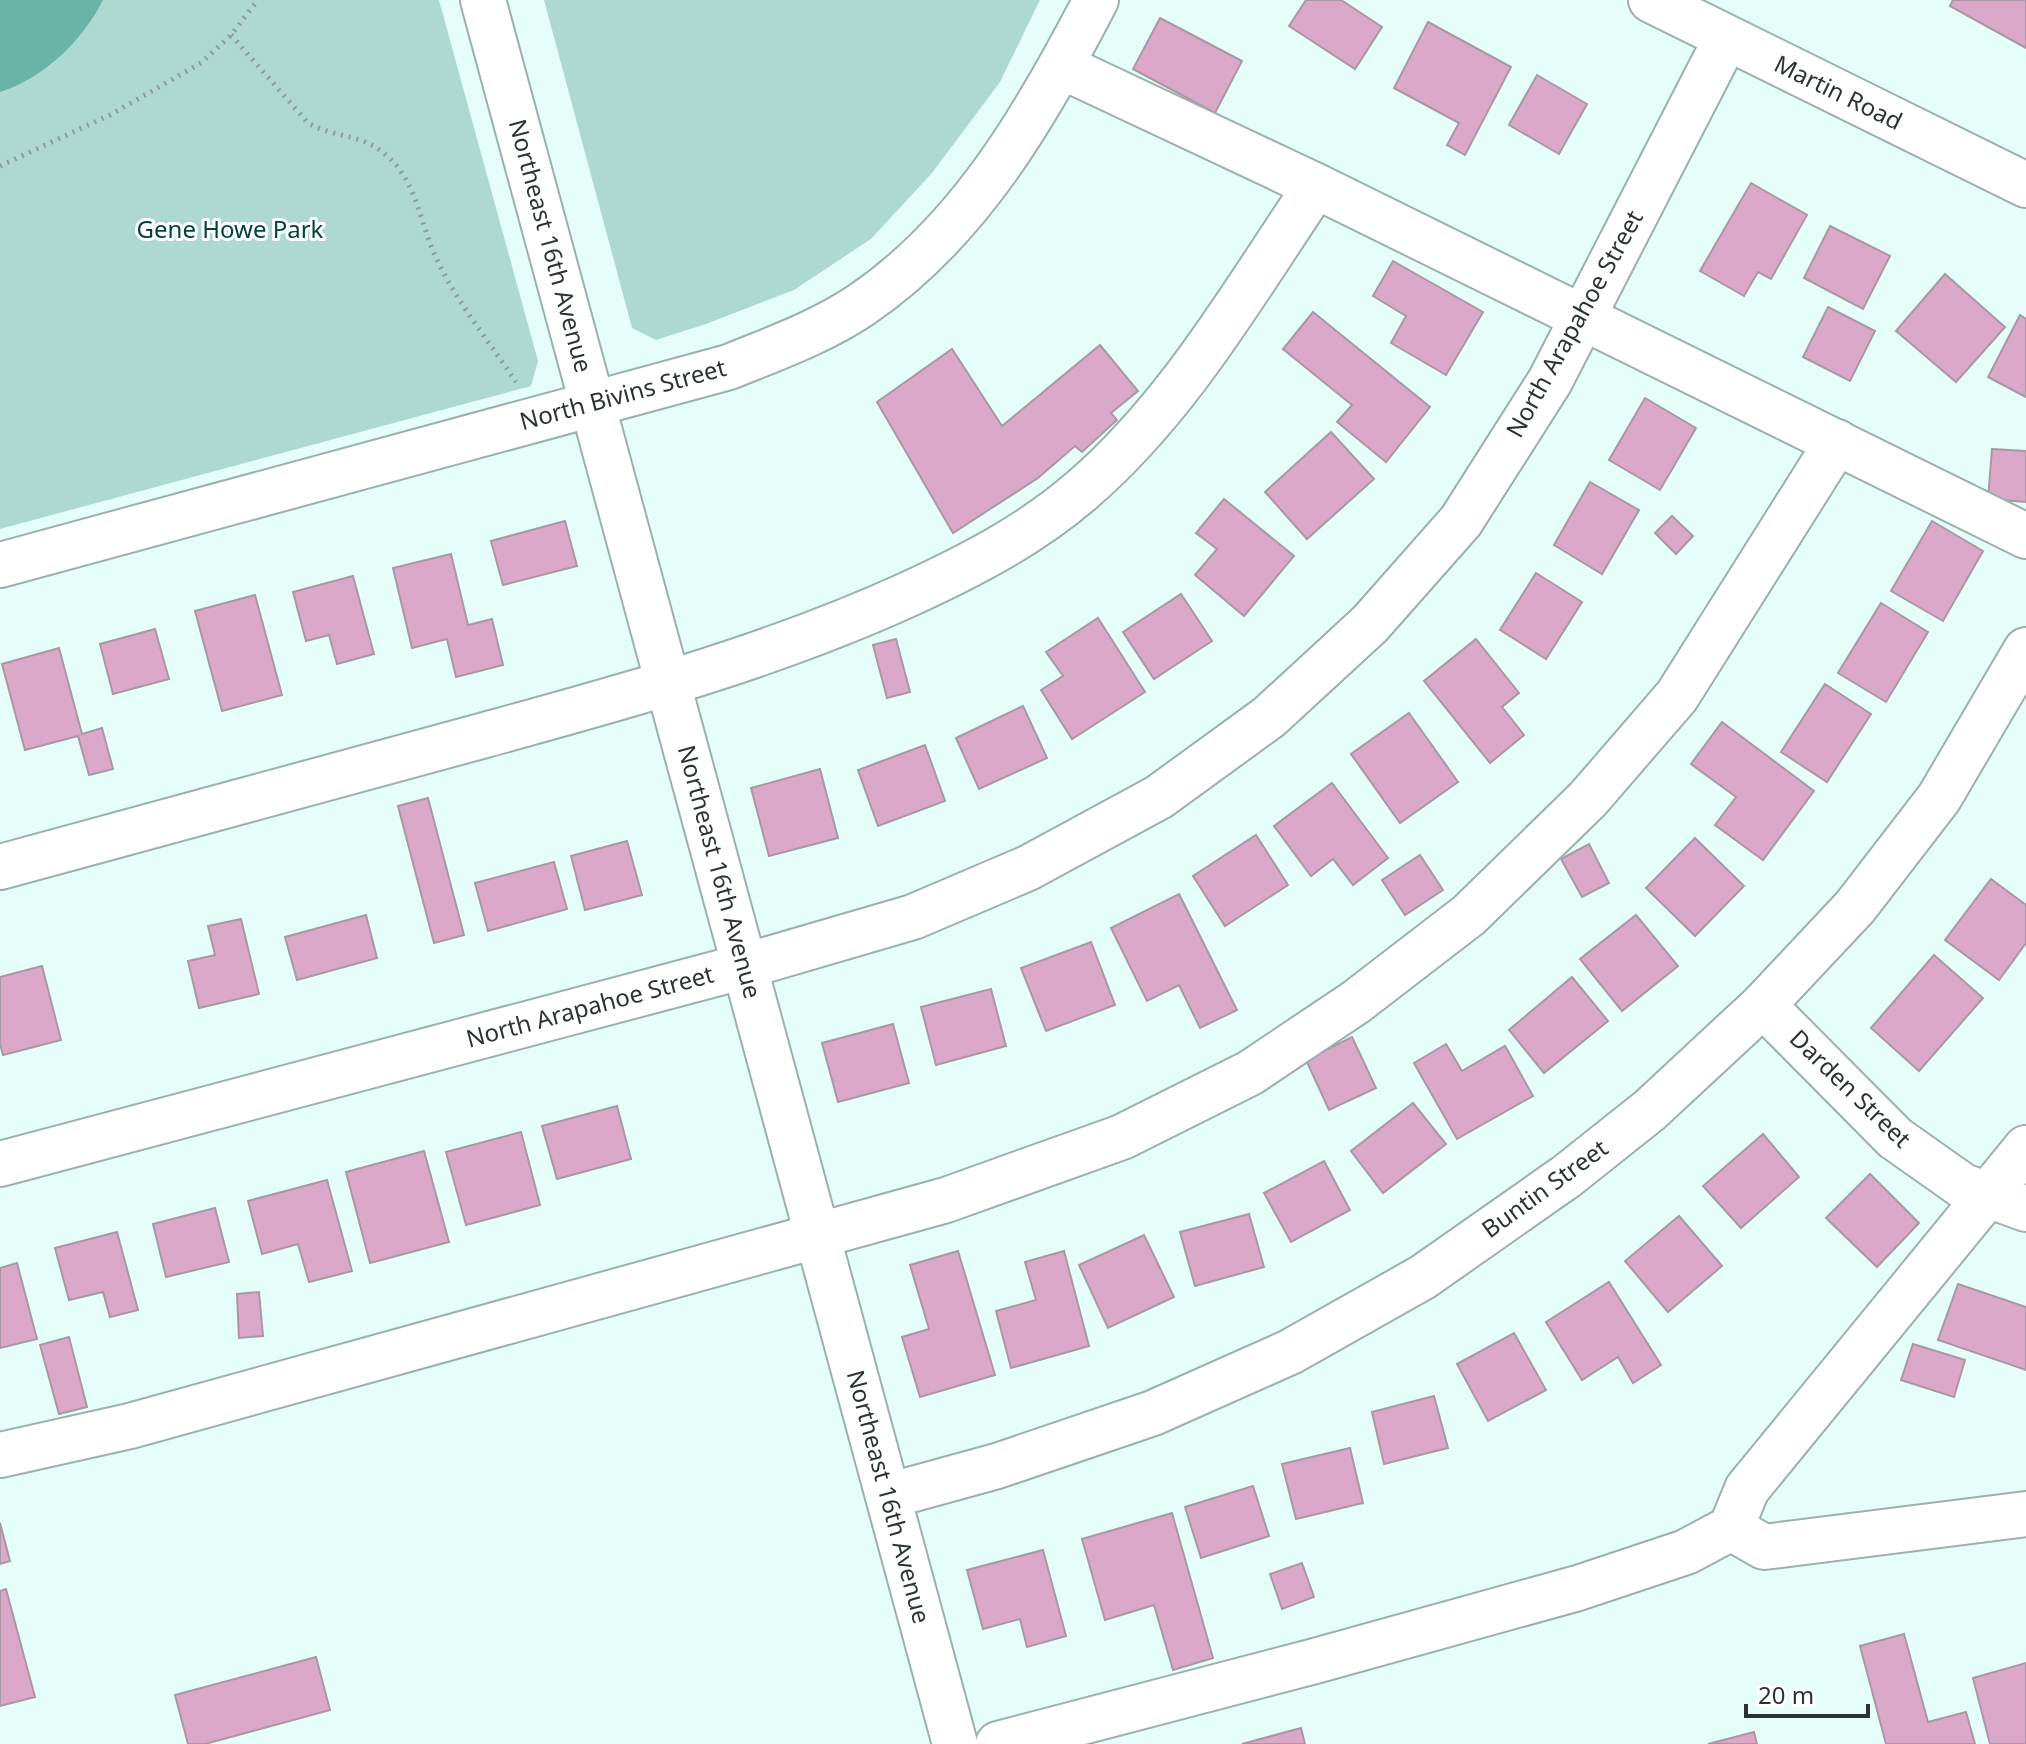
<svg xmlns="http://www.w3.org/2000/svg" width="2026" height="1744" font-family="'Noto Sans',sans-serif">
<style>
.green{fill:#aed9d1}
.water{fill:#6ab3a7}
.building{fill:#dba8ca;stroke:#a998a3;stroke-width:2}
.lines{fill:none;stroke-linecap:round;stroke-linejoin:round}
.minor-casing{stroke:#9ab1ad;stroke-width:48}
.path{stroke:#8d9e9b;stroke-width:5;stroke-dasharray:2 6;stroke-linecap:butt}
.minor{stroke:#fff;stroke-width:44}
.labels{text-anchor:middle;stroke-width:6;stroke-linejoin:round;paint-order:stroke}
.street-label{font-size:24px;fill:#2b3433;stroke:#fff}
.park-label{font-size:24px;fill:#00443d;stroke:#fff}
</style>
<rect width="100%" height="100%" fill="#e6fef9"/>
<g class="green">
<path d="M0,0h439l99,361 -7,25 -531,143z"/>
<path d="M544,0h496l-40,82 -68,91 -61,66 -77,51 -88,34 -50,16 -24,-12z"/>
</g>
<path class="water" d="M0,0h103c-21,41 -59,78 -103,92z"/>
<g class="building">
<path d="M1306,0h35l41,27 -27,42 -66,-43z"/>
<path d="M1953,0h73v48l-76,-42z"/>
<path d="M1160,18l82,43 -27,52 -82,-44z"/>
<path d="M1428,22l83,45 -46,88 -18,-10 12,-22 -65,-35z"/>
<path d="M1537,75l50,29 -28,50 -50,-29z"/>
<path d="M1751,183l56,32 -36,64 -13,-7 -14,24 -44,-25z"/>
<path d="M1830,226l60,30 -27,53 -59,-31z"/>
<path d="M1393,261l90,51 -37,63 -55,-32 15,-27 -33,-20z"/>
<path d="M1945,274l60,53 -49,55 -60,-51z"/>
<path d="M1828,307l47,24 -25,50 -47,-24z"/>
<path d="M1313,312l117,95 -44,55 -49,-40 15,-17 -69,-56z"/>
<path d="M2020,315l6,4v78l-38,-20z"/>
<path d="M1100,345l38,46 -27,22 6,7 -35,32 -7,-6 -37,32 -85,55 -76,-131 75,-53 50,77z"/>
<path d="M1645,398l51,30 -36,62 -51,-30z"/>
<path d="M1331,432l43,47 -67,60 -42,-47z"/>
<path d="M1992,449l34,2v51l-38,-3z"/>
<path d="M1590,482l49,28 -37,64 -48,-29z"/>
<path d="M1224,499l70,57 -50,60 -49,-41 22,-26 -21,-16z"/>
<path d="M1672,516l21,20 -17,18 -21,-21z"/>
<path d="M565,521l12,45 -74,19 -12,-44z"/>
<path d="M1932,521l51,30 -40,70 -52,-30z"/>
<path d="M451,554l17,71 24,-6 11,46 -47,12 -9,-38 -35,9 -19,-80z"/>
<path d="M1536,573l46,29 -36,57 -46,-29z"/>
<path d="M353,576l21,78 -37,10 -8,-29 -23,6 -13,-49z"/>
<path d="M1181,594l31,47 -58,38 -31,-47z"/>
<path d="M255,595l27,100 -60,16 -27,-100z"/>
<path d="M1881,603l47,29 -42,70 -48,-29z"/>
<path d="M1098,618l47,74 -73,47 -31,-49 22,-14 -17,-24z"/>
<path d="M155,629l14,50 -56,15 -13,-50z"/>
<path d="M896,639l14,53 -23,6 -14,-53z"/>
<path d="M1476,639l43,54 -17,14 22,28 -34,28 -66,-82z"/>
<path d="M59,648l23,86 20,-6 11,41 -24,6 -11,-39 -53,14 -23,-86z"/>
<path d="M1825,684l46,30 -44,68 -46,-30z"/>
<path d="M1023,706l24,52 -68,31 -23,-51z"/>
<path d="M1409,713l49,69 -58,41 -49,-69z"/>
<path d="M1722,722l92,69 -51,69 -48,-35 21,-28 -45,-33z"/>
<path d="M925,745l20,56 -67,25 -20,-56z"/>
<path d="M820,769l18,69 -69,18 -18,-68z"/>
<path d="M1332,783l56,75 -35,27 -20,-26 -22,17 -37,-50z"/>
<path d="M428,798l36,137 -30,8 -36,-137z"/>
<path d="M1256,835l32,50 -63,41 -32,-50z"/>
<path d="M1695,838l49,48 -49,50 -49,-48z"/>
<path d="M627,841l15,54 -57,15 -14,-54z"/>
<path d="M1589,844l20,39 -27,14 -21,-38z"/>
<path d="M1420,855l23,35 -38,25 -23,-35z"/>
<path d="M554,862l13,47 -79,22 -13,-48z"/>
<path d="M1991,879l35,26v38l-27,37 -54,-40z"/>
<path d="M1179,894l58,116 -37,18 -21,-43 -32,16 -36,-73z"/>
<path d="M366,915l11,43 -80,22 -12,-43z"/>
<path d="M1636,915l42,51 -56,45 -42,-52z"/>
<path d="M241,919l18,75 -60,14 -11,-47 27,-6 -7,-29z"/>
<path d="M1091,942l24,63 -69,26 -25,-63z"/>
<path d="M1934,955l49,43 -64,73 -48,-43z"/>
<path d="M42,966l19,74 -58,15 -3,-11v-67z"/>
<path d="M1572,977l36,44 -64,52 -35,-43z"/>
<path d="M991,989l15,57 -70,19 -15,-58z"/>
<path d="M893,1024l16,59 -71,19 -16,-59z"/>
<path d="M1352,1037l24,51 -47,22 -23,-50z"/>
<path d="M1446,1044l16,27 43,-25 28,50 -76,43 -43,-76z"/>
<path d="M1413,1103l33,41 -63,49 -32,-42z"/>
<path d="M617,1106l14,53 -74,20 -15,-53z"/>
<path d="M521,1132l19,73 -74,20 -20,-73z"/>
<path d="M1763,1134l36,43 -58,51 -38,-42z"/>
<path d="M424,1151l25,91 -79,21 -24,-91z"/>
<path d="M1324,1161l26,49 -59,32 -27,-49z"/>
<path d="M1870,1174l49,49 -42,44 -51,-49z"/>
<path d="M327,1180l25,91 -43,11 -11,-38 -36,10 -14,-53z"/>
<path d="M215,1208l14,54 -63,15 -13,-53z"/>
<path d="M1249,1214l15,53 -69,19 -15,-54z"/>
<path d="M1679,1216l43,50 -54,46 -43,-51z"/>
<path d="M117,1232l21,78 -28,7 -7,-25 -34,8 -14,-52z"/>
<path d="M1144,1235l30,62 -66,31 -29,-63z"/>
<path d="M958,1251l37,124 -75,22 -18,-60 27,-8 -19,-64z"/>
<path d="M1064,1251l25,95 -78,22 -15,-57 40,-11 -11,-38z"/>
<path d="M17,1263l20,76 -37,9v-80z"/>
<path d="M1609,1282l52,83 -28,18 -15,-26 -36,23 -36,-58z"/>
<path d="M1958,1284l68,23v63l-88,-30z"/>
<path d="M259,1292l4,44 -24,2 -2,-44z"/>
<path d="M1514,1333l32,57 -58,31 -31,-57z"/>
<path d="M69,1337l18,70 -28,7 -19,-69z"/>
<path d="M1913,1344l52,16 -11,37 -53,-17z"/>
<path d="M1434,1396l14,52 -64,16 -12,-52z"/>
<path d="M1350,1448l13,55 -67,16 -14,-55z"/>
<path d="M1253,1486l16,50 -68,22 -16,-51z"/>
<path d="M1172,1513l41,145 -40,12 -19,-65 -49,15 -23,-81z"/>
<path d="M0,1523l10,38 -10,3z"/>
<path d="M1043,1550l23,86 -39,11 -7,-28 -37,10 -16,-59z"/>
<path d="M1302,1563l12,34 -32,12 -12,-35z"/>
<path d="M6,1589l29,108 -35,9v-115z"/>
<path d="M1904,1634l24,88 38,-10 9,32h-89l-26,-98z"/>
<path d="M316,1657l14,53 -125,34h-17l-13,-49z"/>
<path d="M2026,1663v81h-36l-17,-66z"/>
<path d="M1301,1728l4,16h-63z"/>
<path d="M1754,1732l3,12h-49z"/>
</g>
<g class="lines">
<g class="minor-casing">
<g id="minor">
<path d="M483,0l472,1744"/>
<path d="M1651,0l375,185"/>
<path d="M1061,66l255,120 710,350"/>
<path d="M0,565l729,-198c44,-18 92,-35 132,-62 108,-73 176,-191 235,-305"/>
<path d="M0,867c162,-44 323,-88 485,-132 145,-40 286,-78 424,-141 61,-28 121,-59 172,-103 98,-84 163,-199 235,-305"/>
<path d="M1763,1005l132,133 68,48 63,23"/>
<path d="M0,1164l745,-198 168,-49 115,-49 131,-71 110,-80 101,-93 91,-103 89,-140 176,-342"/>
<path d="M0,1455l130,-29 816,-226 176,-63 128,-64 106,-71 113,-87 119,-116 89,-103 160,-254"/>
<path d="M888,1496l109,-30 156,-53 137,-61 133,-75 144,-101 83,-66 113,-105 92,-98 84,-109 87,-148"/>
<path d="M1731,1528l33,19 262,-33"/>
<path d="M998,1744l317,-83 263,-73 108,-36 45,-24 16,-39 279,-341"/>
</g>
</g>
<g class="path">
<path d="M231,35l77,88c26,15 53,10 78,32 33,28 34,73 53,109 21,42 51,79 77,118"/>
<path d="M0,166l110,-51 91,-52 30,-28 27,-35"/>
</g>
<use href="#minor" class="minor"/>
</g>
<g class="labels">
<g class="street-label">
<text transform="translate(1838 93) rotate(26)" y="8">Martin Road</text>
<text transform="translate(550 246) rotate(75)" y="8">Northeast 16th Avenue</text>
<text transform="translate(1575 324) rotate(-61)" y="8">North Arapahoe Street</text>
<text transform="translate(623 395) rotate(-15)" y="8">North Bivins Street</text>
<text transform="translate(719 872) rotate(75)" y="8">Northeast 16th Avenue</text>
<text transform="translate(590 1007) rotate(-15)" y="8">North Arapahoe Street</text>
<text transform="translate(1850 1089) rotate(44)" y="8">Darden Street</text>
<text transform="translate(1545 1189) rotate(-36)" y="8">Buntin Street</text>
<text transform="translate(888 1497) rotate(75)" y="8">Northeast 16th Avenue</text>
</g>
<g class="park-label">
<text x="230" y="238">Gene Howe Park</text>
</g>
</g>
<path d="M1746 1704v12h122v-12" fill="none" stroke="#2b3433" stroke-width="4"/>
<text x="1758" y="1704" font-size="24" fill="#2b3433" stroke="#ffffff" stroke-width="6" paint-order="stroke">20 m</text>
</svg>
